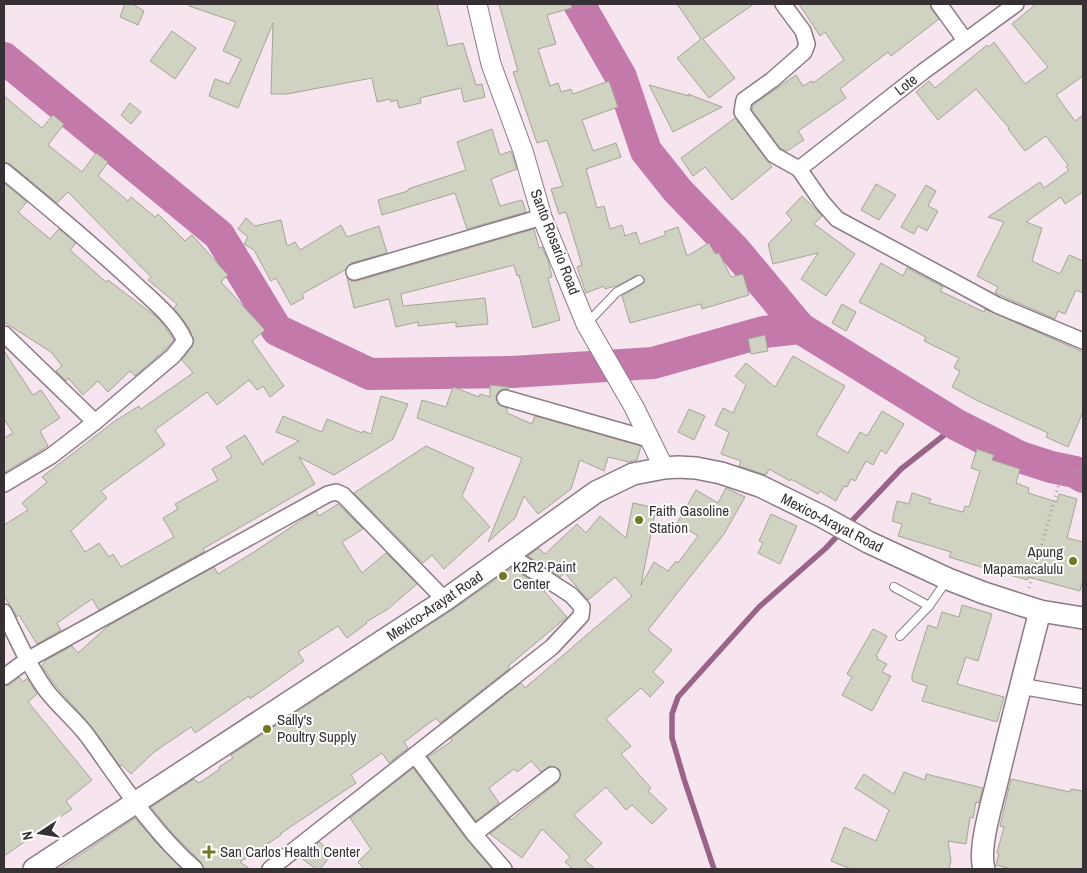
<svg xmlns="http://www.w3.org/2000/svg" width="1087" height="873" font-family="'Archivo Narrow',sans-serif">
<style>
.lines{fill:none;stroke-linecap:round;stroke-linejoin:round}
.stream{stroke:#996487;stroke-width:5.5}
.river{stroke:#c37aaa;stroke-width:32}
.building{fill:#d0d3c1;stroke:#a3a695}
.service-casing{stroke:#8b7b85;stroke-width:10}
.minor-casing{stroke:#8b7b85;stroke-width:18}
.tertiary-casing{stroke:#8b7b85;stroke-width:21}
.secondary-casing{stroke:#8b7b85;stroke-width:24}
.path{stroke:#a99ba4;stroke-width:3;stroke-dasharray:1 4;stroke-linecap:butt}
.service{stroke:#fff;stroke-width:8}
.minor{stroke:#fff;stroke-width:15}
.tertiary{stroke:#fff;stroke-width:19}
.secondary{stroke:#fff;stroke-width:21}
.poi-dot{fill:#727821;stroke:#fff;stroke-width:2}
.labels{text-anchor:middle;stroke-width:4;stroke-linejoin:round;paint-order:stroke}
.street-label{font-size:15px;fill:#373035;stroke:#fff}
.poi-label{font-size:15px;fill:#373035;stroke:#fff;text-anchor:start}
</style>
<rect width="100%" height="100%" fill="#f6e4ef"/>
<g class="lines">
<g class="stream">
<path d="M848,525l53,-56 56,-44"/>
<path d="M714,869l-30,-90 -12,-41v-24l6,-17 81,-90 67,-59 15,-16"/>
</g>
<g class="river">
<path d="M579,4l42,73 25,74 32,40 56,58 66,79 157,97 63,32 31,10 24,5 8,5"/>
<path d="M4,58l215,177 58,95 93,44 142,-2 141,-9 111,-31 36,-4"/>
</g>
</g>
<g class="building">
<path d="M125,4h8l11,7 -6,14 -18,-8z"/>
<path d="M190,4h247l11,42 15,-3 13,42 6,-1 3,13 -21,5 -3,-14 -41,10 1,5 -22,5 -2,-8 -6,2 -1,-3 -13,3 -5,-24 -85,16h-16l2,-71 -35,85 -29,-12 6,-17 14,5 12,-25 -18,-8 13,-29 -47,-16z"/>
<path d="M499,4h72l1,4 -25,7 9,29 -18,5 12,37 8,-3 3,9 10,-3 2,5 36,-13 9,26 -36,13 11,31 23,-8 5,14 -35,12 11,39 7,-2 6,23 12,-4 3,11 11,-4 4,12 26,-9 -2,-3 14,-5 9,29 22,-13 6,11 4,-1 12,24 12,-3 6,21 -47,14 -1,-5 -71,19 -8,-27 22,-13 1,-3 -3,-4 -5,-1 -18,10 -14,4 -1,-3 -18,7 -9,-26 5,-2 -16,-53 -7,2 -8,-25 12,-3 -16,-46 -10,3 -24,-71 5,-1z"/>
<path d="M677,4h77l-51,35 32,39 -26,20 -32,-40 24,-19z"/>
<path d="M799,4h131l1,5 8,10 -48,37 -3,-4 -48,37 6,9 -48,33 6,9 -17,11 -7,-3 -28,-38 1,-5 43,-30 7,11 9,-5 1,2 31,-23 -19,-28 -5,4z"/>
<path d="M1036,4h47v72l-27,19 19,26 8,-6v77l-18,12 -4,-7 -35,25 16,6 -10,33 28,13 9,-19 14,6v32l-7,-3 -11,24 -7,-3 -3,8 -60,-26 3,-6 -21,-11 27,-54 -16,-5 52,-35 4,6 25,-18 -3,-3 2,-2 -22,-29 -21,15 -17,-22 1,-1 -33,-39 -38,31 -22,-28 13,-11 6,7 52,-43 2,2 5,-5 31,42 23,-17 -36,-43z"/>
<path d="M172,31l24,17 -21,31 -25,-18z"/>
<path d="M649,85l40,11 -1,-2 34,13 -49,25z"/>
<path d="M4,96l38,32 11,-13 11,9 -16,21 34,27 14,-19 12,9 -10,14 30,25 3,-4 24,20 3,-3 27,27 7,-6 36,40 -7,7 44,48 -13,11 32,45 -14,11 -7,-11 -6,4 -8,-10 -32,25 -10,-13 -52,38 10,15 -64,46 6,7 -36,33 14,21 14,-9 10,14 4,-3 8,13 53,-30 -11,-19 15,-9 -3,-5 43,-24 -6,-11 20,-12 -6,-10 19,-12 18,30 2,-4 34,-20 -23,-9 7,-16 39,16 5,-13 35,14 1,-2 8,3 10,-38 27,8 -15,35 -59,36 -35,-18 16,27 -78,45 -34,20 2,2 -106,59 -7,-11 -35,24 4,7 -24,14 -18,-29 -2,2 -13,-21v-71l24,-15 -6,-7 25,-21 -5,-5 73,-56 24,-15 2,3 52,-36 -11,-13 10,-13 2,-6 -5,-13 -15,-20 3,-4 -29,-24 3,-3 -83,-85 -11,11 -47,-39 -6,-2z"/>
<path d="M130,103l11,9 -10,12 -10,-9z"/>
<path d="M735,118l37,49 -40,33 -27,-33 -12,9 -12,-18z"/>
<path d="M492,129l8,26 11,-4 6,18 -26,10 9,27 22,-6 4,12 -59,17 -12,-36 -73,22 -4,-15 30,-9v-2l58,-19 -9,-28z"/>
<path d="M4,183l23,19 -9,10 32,27 9,-10 17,14 -6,7 36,32 2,-2 51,39 15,21 -8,9 -31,27 -5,-5 -22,21 -10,-11 -15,14 -15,-17 -2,3 -10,-10 6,-5 -11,-14 -47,-30z"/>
<path d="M876,184l20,11 -17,25 -18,-10z"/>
<path d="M926,185l10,6 -8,15 10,5 -11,20 -9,-5 -4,8 -13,-7z"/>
<path d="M802,196l20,20 -8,8 41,30 -29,42 -25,-17 17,-26 -45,11 -5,-20 24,-24 -6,-7z"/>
<path d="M246,218l9,8 26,-6 6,26 8,-4 5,8 41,-25 6,12 32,-11 8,27 -36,10 -6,7 -43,24 2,4 -13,7 -15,-27 -5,3 -17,-31 -10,-6 4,-7 -10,-8z"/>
<path d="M534,229l5,19 3,-1 6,13 4,17 -4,1 12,42 -27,8 -14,-53 -2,1 -3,-11 -113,29 2,12 82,-8 3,26 -32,3v-5l-38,4v-4l-22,5 -7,-28 -35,9 -7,-31 4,4h6z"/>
<path d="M881,263l22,13 4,-8 36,19 -3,4 44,21 1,-3 98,43v60l-15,35 -22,-10 2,-4 -70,-32 -26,-14 8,-16 -6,-3 5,-10 -35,-17 2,-4 -67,-35z"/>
<path d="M842,304l14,8 -10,19 -14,-8z"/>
<path d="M765,335l3,16 -17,3 -3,-15z"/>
<path d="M4,351l29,44 8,-5 19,28 -20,13 8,15 -44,27v-35l9,-5 -9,-14z"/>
<path d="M793,356l52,30 -29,49 32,18 12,-21 7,4 15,-25 22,13 -18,30 -5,-4 -8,15 -7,-4 -11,20 -4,-2 -4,8 -3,-1 -8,15 -16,-10 -2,3 -27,-15 -1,2 -21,-12 -3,6 -27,-9 2,-5 -20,-7 8,-22 -14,-7 8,-17 10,5 13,-28 -11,-9 11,-13 29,24z"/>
<path d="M490,385l19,2 -1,2h-5l-4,2 -3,5 2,8 9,4v5l25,11 3,-8 106,30 -4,14 -8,2 -21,-5 -4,14 -24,-11 -9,29 -33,25 -14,-18 -9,22 -27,24 34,-84 -105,-40 5,-18 24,7 7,-20 26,10 1,-3 10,3z"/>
<path d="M689,409l16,7 -11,24 -16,-8z"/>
<path d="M426,446l48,22 -12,28 28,31 -46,42 -12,-14 -9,8 -69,-70z"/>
<path d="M977,449l17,6 -2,5 28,9 -4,14 13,5 -1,5 29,9 2,-8 18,5 -10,39 16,4v38l-3,11 -52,-14v3l-34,-9 -45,-14 2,-5 -53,-16 4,-12 -10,-3 5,-20 12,3 3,-11 19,6 -2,4 34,9 2,-6 4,1 11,-36 -9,-3z"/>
<path d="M726,488l19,9 -21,37 -76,96 24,20 -19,22 11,10 -14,15 -9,-9 -35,31 25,27 -10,8 30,34 -3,3 19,18 -15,15 -20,-19 -6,5 -20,-23 -32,28 28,28 -17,17 10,9h-22l-8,-7 5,-5 -28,-28 -20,29 -32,-24 20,-16 1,2 47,-38 3,-8 -2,-5 -9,-3 -9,6 -10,-11 -14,11 -3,-3 -25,19 10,15 -23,18 -48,-64 24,-16 -1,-3 70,-55 4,5 107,-92 -17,-19 -27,23 -23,-27 -5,4 -32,-21 11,-8 6,6 32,-30 9,9 14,-17 26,22 7,-35 23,5 -15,77 13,-23 14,9 8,-10 2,2 20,-27 -21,-13 19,-33 22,13z"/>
<path d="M338,504l25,25 -21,13 20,31 24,-20 31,31 -29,25 -22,13 1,1 -20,15 -9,-12 -40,26 6,9 -54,38 -1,-3 -54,37 -4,-6 -37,25 -23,22 -9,-9 -2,1 -29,-40 -37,-42 -12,-18 4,-6 26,-14 6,7 30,-27 106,-59 4,7 36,-22 52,-35 10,-6 3,5z"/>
<path d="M771,514l26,12 -17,38 -22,-11 5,-10 -4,-2z"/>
<path d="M512,568l34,22 -2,1 23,26 -59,49 2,2 -70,55 -4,-5 -32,24 4,6 -19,15 -7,-10 -31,22 5,8 -76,51 1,1 -41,27 10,7h-46l-3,-7 -29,-29 -21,-26 43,-28 5,4 21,-14 -1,-2 14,-9 -2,-3 221,-145z"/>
<path d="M962,605l30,9 -14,47 -12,-4 -9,27 47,13 -7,25 -75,-21 5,-15 -15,-5v-6l16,-50 9,3 5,-16 17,5z"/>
<path d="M873,629l14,7 -11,20 2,1 -1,2 10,5 -5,8 9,4 -19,35 -30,-16 10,-18 -5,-3z"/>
<path d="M19,677l4,5 4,-4 10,16 -9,8 64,78 -26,21 6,8 -68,47v-170l6,-1z"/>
<path d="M413,768l54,72 25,29h-128l-6,-7 13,-13 -21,-31z"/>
<path d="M904,772l21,8 1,-6 57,14 -4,15 -3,-1 -3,16 -3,-1 -4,27 -18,-3 3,20 -2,8h-98l-20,-8 13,-34 32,14 13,-31 -34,-22 9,-14 30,20z"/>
<path d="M1011,779l59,13 1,-3 12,2v78h-72l-15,-4 3,-11 -2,-1 7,-26 -4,-1z"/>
<path d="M135,818l24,28 23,23h-123z"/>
<path d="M319,842l14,11 -13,16h-4l-15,-11z"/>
</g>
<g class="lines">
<g class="service-casing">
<g id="service">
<path d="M588,322l29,-30 22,-12"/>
<path d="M894,587l35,19"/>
<path d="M900,636l29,-30 18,-26"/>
</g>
</g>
<g class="minor-casing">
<g id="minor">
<path d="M783,4l20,27 4,13 -3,8 -32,28 -28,20 -2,12 32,43 25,14 23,33 15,17 160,86 86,36"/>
<path d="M939,4l26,36"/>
<path d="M799,169l125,-98 92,-67"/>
<path d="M4,171c45,37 89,74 131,113 19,18 40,34 50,57l-12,15 -78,66 -44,34 -47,28"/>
<path d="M354,272l188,-55"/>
<path d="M4,334l91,88"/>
<path d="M505,398l147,42"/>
<path d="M4,612c13,27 25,54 42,78 13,17 31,31 43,48 33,46 64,94 106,131"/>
<path d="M4,677l23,-17 301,-166 8,-2 7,3 102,105"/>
<path d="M1020,686l63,11"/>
<path d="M415,755l59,79 30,35"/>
<path d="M474,834l78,-59"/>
<path d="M270,869l282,-222 29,-31 1,-9 -11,-12 -62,-40"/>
</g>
</g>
<g class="tertiary-casing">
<path id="tertiary" d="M477,4l14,60 32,87 19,66 44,107 48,83 30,61"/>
</g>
<g class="secondary-casing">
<g id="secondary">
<path d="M34,869l411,-269 151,-108 37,-18 31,-6 14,-1 18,1 25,5 39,13 63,31 45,25 80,37 36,14 56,18 43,7"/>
<path d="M984,869c-6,-20 7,-62 12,-83 14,-58 29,-117 44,-175"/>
</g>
</g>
<path class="path" d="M1029,588l30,-104 24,-19"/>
<use href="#service" class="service"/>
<use href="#minor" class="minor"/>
<use href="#tertiary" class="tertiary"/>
<use href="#secondary" class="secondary"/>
</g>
<g class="poi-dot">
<circle cx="639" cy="520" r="5"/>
<circle cx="1073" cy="561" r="5"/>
<circle cx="503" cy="576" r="5"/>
<circle cx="267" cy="729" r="5"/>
<path d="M206.5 844.5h5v5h5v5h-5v5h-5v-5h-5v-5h5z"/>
</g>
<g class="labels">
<g class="street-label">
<text transform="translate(906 85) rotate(-38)" y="5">Lote</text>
<text transform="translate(555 242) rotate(69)" y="5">Santo Rosario Road</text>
<text transform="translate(832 523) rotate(27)" y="5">Mexico-Arayat Road</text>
<text transform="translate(435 606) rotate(-34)" y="5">Mexico-Arayat Road</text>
</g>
<g class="poi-label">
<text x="649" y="516">Faith Gasoline<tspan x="649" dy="17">Station</tspan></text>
<text x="1063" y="557" text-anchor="end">Apung<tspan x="1063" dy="17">Mapamacalulu</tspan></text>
<text x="513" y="572">K2R2 Paint<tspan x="513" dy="17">Center</tspan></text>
<text x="277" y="725">Sally's<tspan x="277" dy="17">Poultry Supply</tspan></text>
<text x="220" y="857">San Carlos Health Center</text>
</g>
</g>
<rect width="1087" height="873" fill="none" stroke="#373035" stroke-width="10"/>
<g transform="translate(40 833) rotate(258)" stroke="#ffffff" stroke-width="4" paint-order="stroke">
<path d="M0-4L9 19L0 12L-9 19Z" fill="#373035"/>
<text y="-8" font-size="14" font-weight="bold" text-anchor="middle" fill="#373035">N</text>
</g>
</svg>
